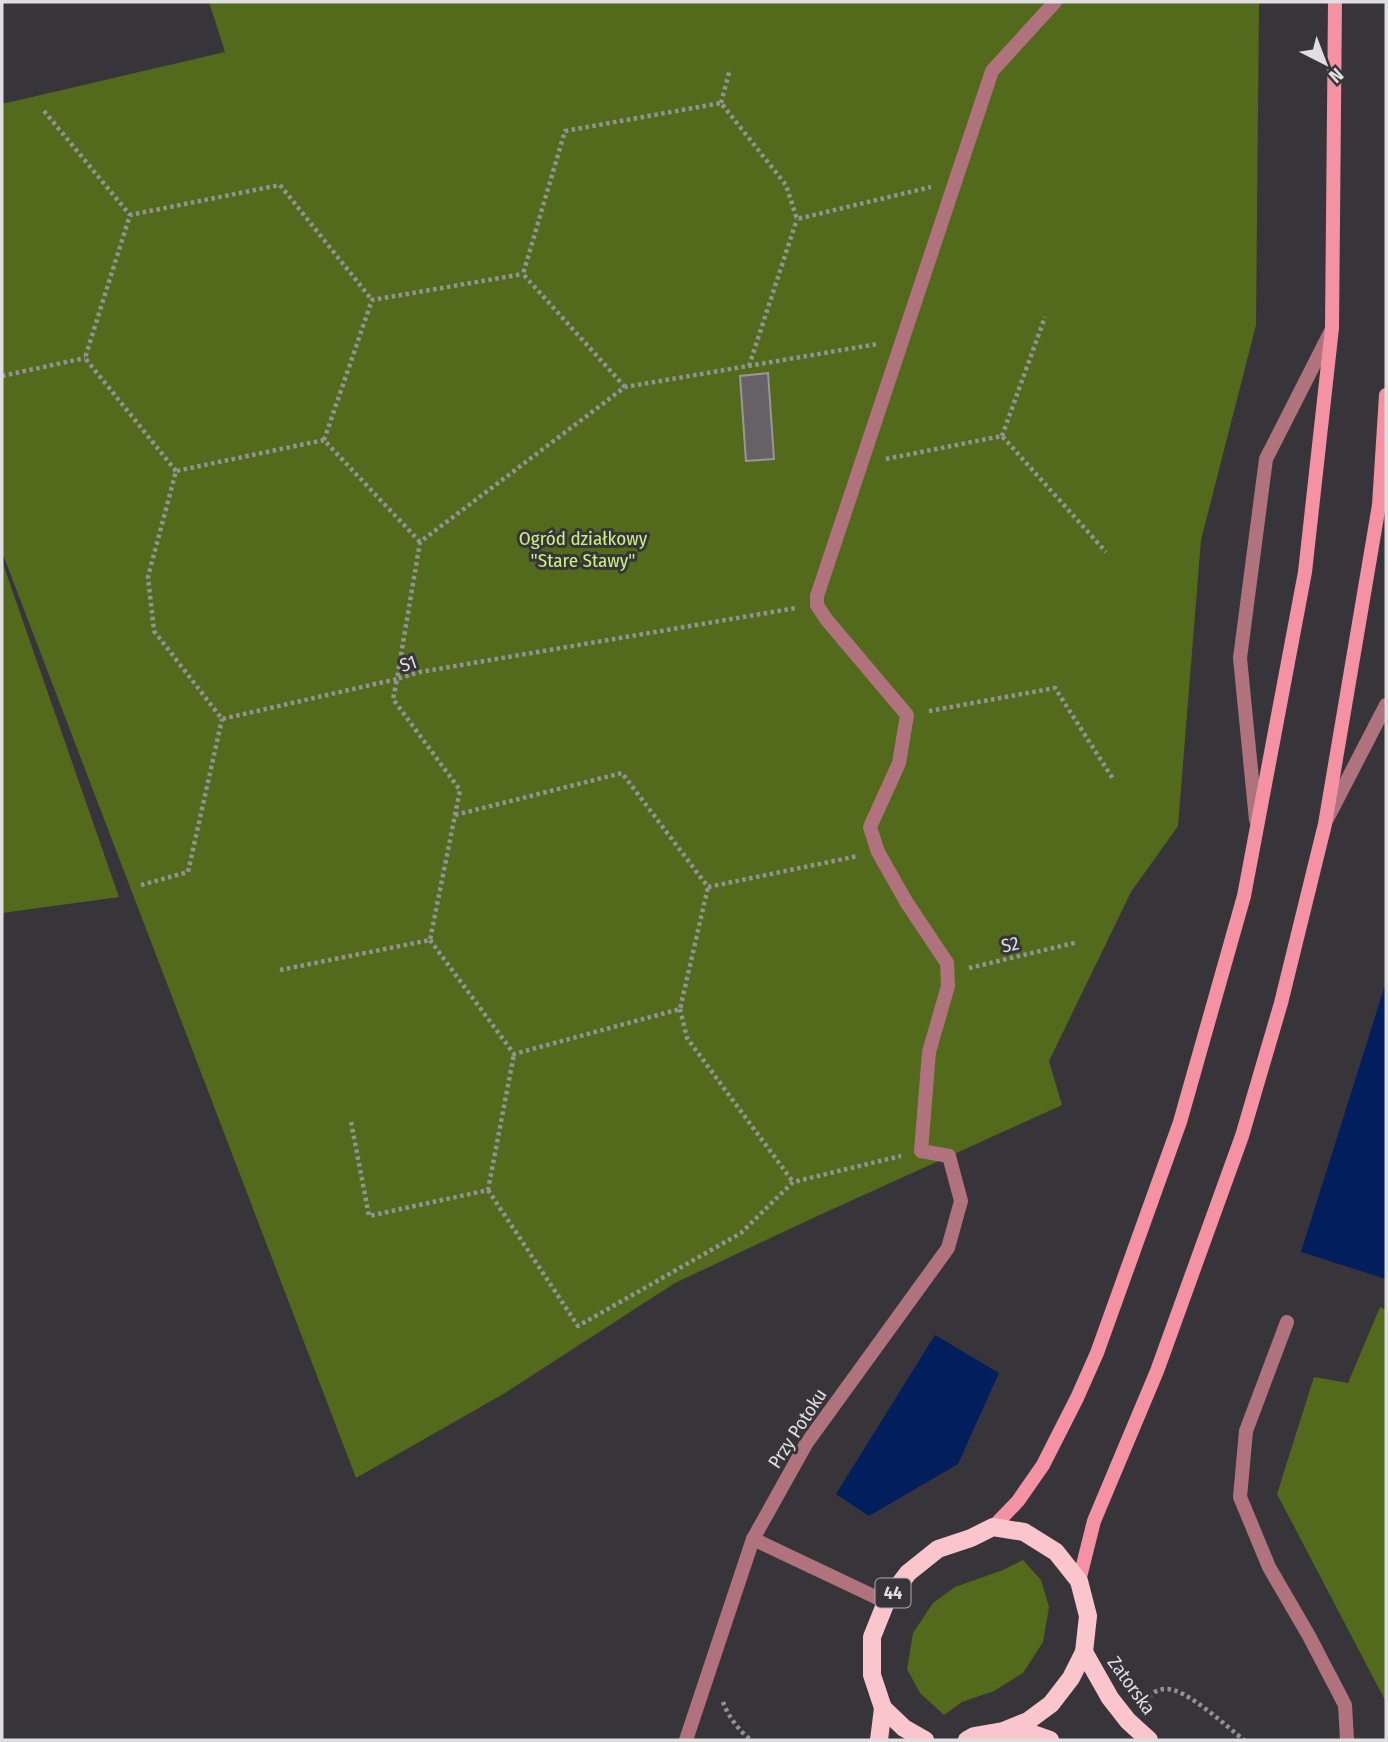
<svg xmlns="http://www.w3.org/2000/svg" width="1388" height="1742" font-family="'Fira Sans Condensed',sans-serif">
<style>
.green{fill:#53691c}
.water{fill:#021e5d}
.building{fill:#656164;stroke:#9b969a;stroke-width:2}
.lines{fill:none;stroke-linecap:round;stroke-linejoin:round}
.path{stroke:#939295;stroke-width:4.5;stroke-dasharray:3.5 3.5;stroke-linecap:butt}
.service{stroke:#b0727c;stroke-width:14}
.secondary{stroke:#f491a2;stroke-width:14}
.primary{stroke:#fac5cd;stroke-width:18}
.labels{text-anchor:middle;stroke-width:6;stroke-linejoin:round;paint-order:stroke}
.shield{fill:#373539;stroke:#adabae;stroke-width:2}
.shield-label{font-size:18px;font-weight:bold;fill:#dfdee0}
.park-label{font-size:19px;fill:#cbf17f;stroke:#373539}
.street-label{font-size:19px;fill:#dfdee0;stroke:#373539}
</style>
<rect width="100%" height="100%" fill="#373539"/>
<g class="green">
<path d="M209,2h1050l-3,323 -55,215 -23,286 -47,66 -82,169 13,44 -249,113 -138,65 -170,110 -149,85 -354,-926v-448l223,-52z"/>
<path d="M2,561l117,336 -117,16z"/>
<path d="M1380,1307l6,3v392l-109,-208 37,-117 34,6z"/>
<path d="M1023,1560l18,20 8,27 -6,35 -20,31 -29,18 -32,11 -18,13 -24,-22 -13,-24 6,-36 20,-30 22,-16 48,-17z"/>
</g>
<g class="water">
<path d="M1386,982v297l-85,-27z"/>
<path d="M935,1335l64,38 -41,91 -89,52 -33,-22z"/>
</g>
<path class="building" d="M768,373l6,86 -28,2 -6,-85z"/>
<g class="lines">
<g class="path">
<path d="M721,103l9,-34"/>
<path d="M44,111l86,104"/>
<path d="M749,366l48,-147"/>
<path d="M2,376l83,-18"/>
<path d="M625,387l-102,-113 42,-143 156,-28 65,82 11,34 134,-32"/>
<path d="M1002,436l43,-119"/>
<path d="M324,440l48,-140 151,-26"/>
<path d="M886,459l116,-23 104,116"/>
<path d="M176,471l-91,-113 45,-143 150,-30 92,115"/>
<path d="M420,542l-96,-102 -148,31 -28,106 6,54 68,88 175,-40 23,-137 205,-155 252,-43"/>
<path d="M929,711l126,-23 58,91"/>
<path d="M455,815l167,-42 86,114 150,-31"/>
<path d="M141,885l47,-13 34,-153"/>
<path d="M430,940l84,114 166,-45 28,-122"/>
<path d="M969,968l109,-26"/>
<path d="M280,970l150,-30 30,-150 -67,-91 4,-20 23,-7 376,-64"/>
<path d="M680,1009l7,29 106,144"/>
<path d="M351,1122l18,94 119,-26 26,-136"/>
<path d="M488,1190l90,136 163,-93 52,-51 108,-26"/>
<path d="M723,1702c5,14 16,29 28,38"/>
<path d="M1144,1702c6,-7 12,-13 22,-13 20,-1 61,38 78,51"/>
</g>
<g class="service">
<path d="M1327,819l59,-114"/>
<path d="M1256,820l-16,-162 26,-199 64,-126"/>
<path d="M1287,1322l-41,109 -6,66 29,70 40,69 36,69 2,35"/>
<path d="M753,1539l133,63"/>
<path d="M686,1740l67,-201 53,-95 142,-196 13,-47 -12,-45 -28,-5 8,-99 19,-66 -1,-23 -40,-60 -29,-51 -8,-25 29,-64 8,-48 -81,-96 -9,-14v-9l175,-525 63,-69"/>
</g>
<g class="secondary">
<path d="M993,1527l25,-26 25,-36 34,-67 20,-45 83,-231 64,-226 61,-324 27,-244 3,-326"/>
<path d="M1079,1581l15,-60 63,-150 85,-235 39,-133 44,-179 54,-319 7,-110"/>
</g>
<g class="primary">
<path d="M1084,1652l26,46 18,23 21,19"/>
<path d="M1006,1731l27,3 17,6"/>
<path d="M879,1740l4,-32"/>
<path d="M925,1740l-21,-12 -21,-20 -11,-33v-38l14,-35 22,-29 30,-24 33,-11 22,-11 31,5 32,20 23,29 9,35 -4,36 -13,26 -20,26 -23,17 -25,10 -29,5 -7,4"/>
</g>
</g>
<g class="labels">
<rect class="shield" x="875.5" y="1578.5" width="35" height="29" rx="5"/>
<g class="shield-label">
<text x="893" y="1599">44</text>
</g>
<g class="park-label">
<text x="583" y="545">Ogród działkowy<tspan x="583" dy="22">"Stare Stawy"</tspan></text>
</g>
<g class="street-label">
<text transform="translate(408 663) rotate(-19)" y="7">S1</text>
<text transform="translate(1010 944) rotate(-13)" y="7">S2</text>
<text transform="translate(797 1428) rotate(-57)" y="7">Przy Potoku</text>
<text transform="translate(1132 1685) rotate(54)" y="7">Zatorska</text>
</g>
</g>
<rect width="1388" height="1742" fill="none" stroke="#dfdee0" stroke-width="7"/>
<g transform="translate(1325 63) rotate(138)" stroke="#373539" stroke-width="5" paint-order="stroke">
<path d="M0-5L12 26L0 18L-12 26Z" fill="#dfdee0"/>
<text y="-10" font-size="19" font-weight="bold" text-anchor="middle" fill="#dfdee0">N</text>
</g>
</svg>
